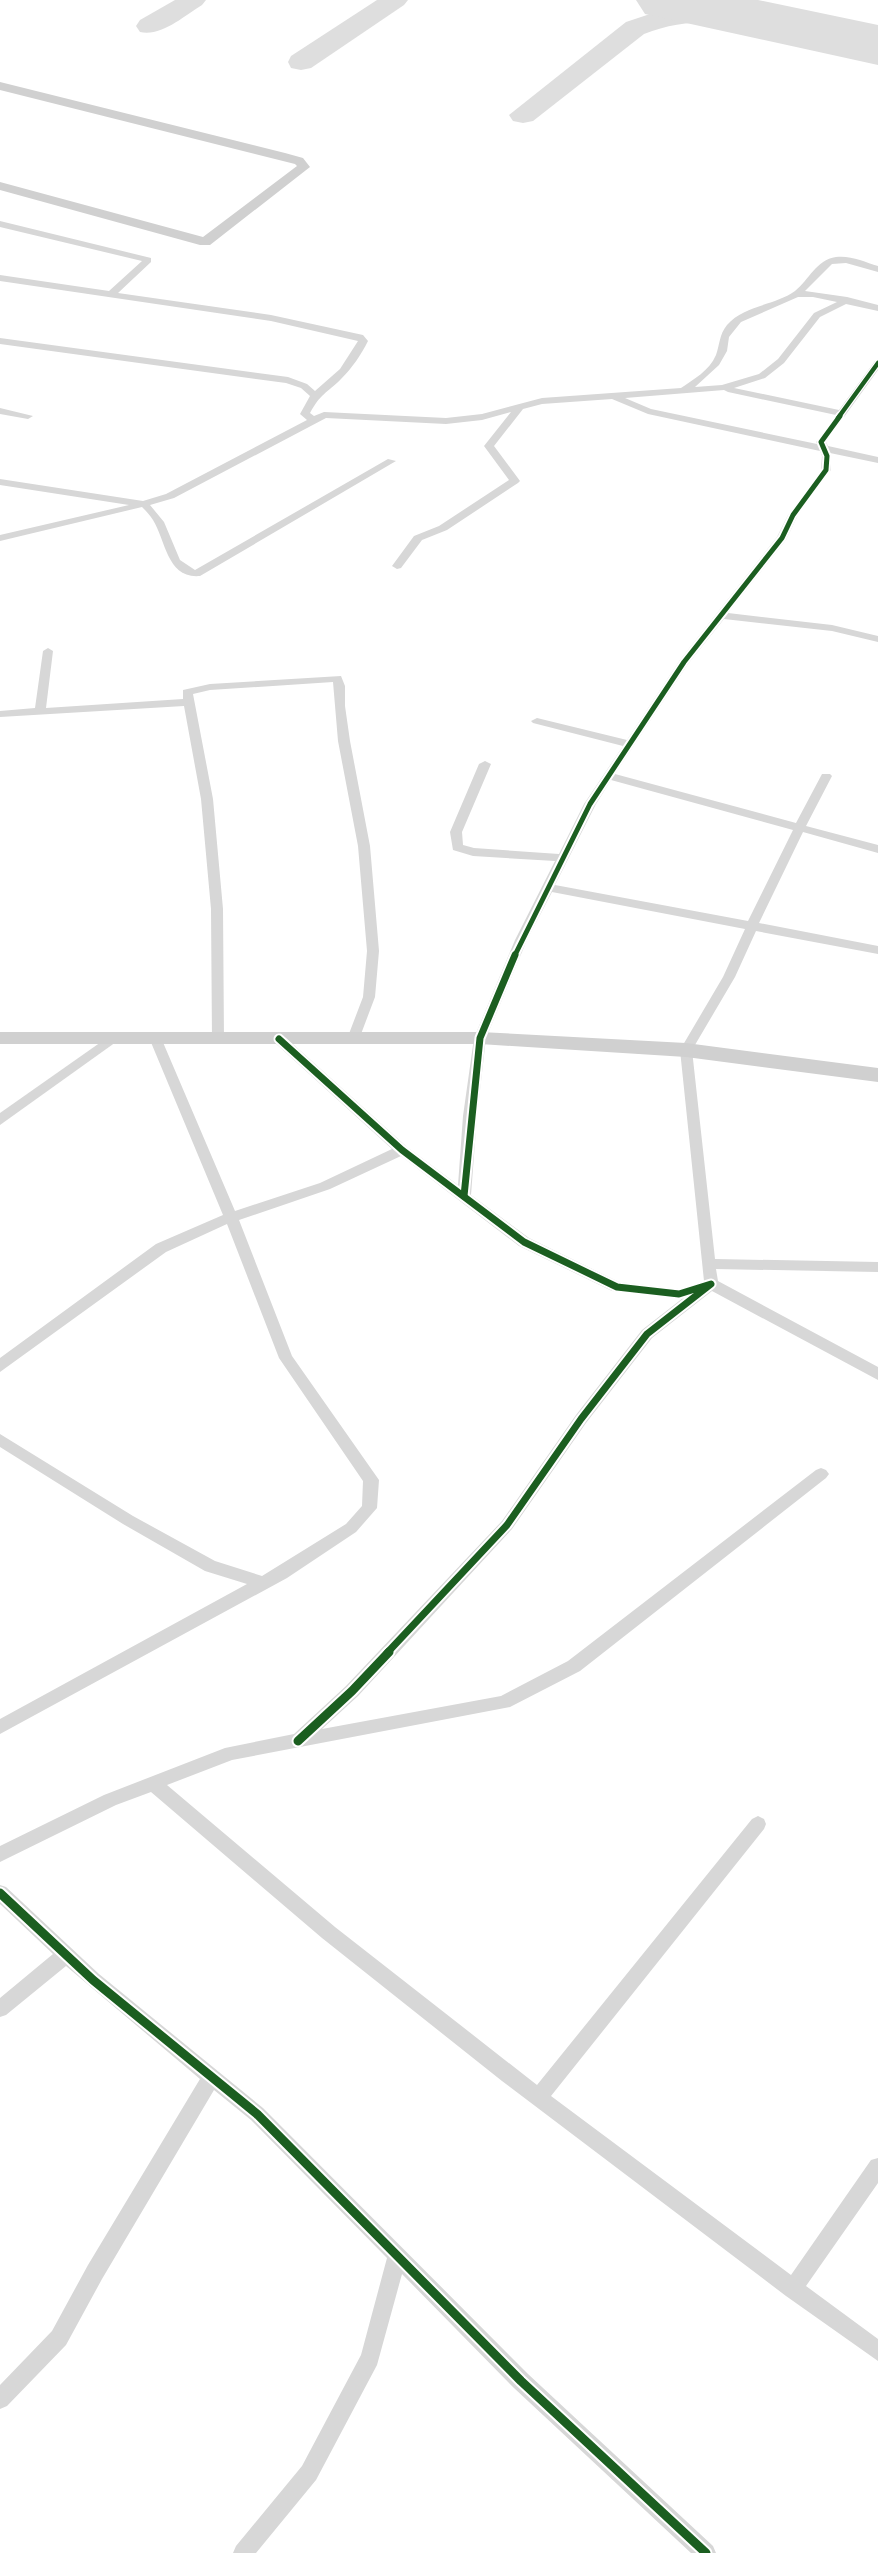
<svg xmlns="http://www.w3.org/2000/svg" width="878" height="2553" font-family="'Archivo Narrow',sans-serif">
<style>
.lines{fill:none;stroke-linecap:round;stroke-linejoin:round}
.taxiway{fill:#dedede;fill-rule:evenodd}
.runway{fill:#dedede;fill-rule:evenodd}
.street{fill:#d7d7d7;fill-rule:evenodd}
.secondary{fill:#d0d0d0;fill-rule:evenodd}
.cycleway-far3-casing{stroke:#fff;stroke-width:7}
.cycleway-far2-casing{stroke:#fff;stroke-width:9}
.cycleway-far1-casing{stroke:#fff;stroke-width:11}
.cycleway-casing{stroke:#fff;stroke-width:13}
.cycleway-far3{stroke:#1b5e20;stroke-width:4.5}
.cycleway-far2{stroke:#1b5e20;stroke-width:5}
.cycleway-far1{stroke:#1b5e20;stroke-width:7}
.cycleway{stroke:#1b5e20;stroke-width:9}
</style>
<rect width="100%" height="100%" fill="#fff"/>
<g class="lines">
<g class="taxiway">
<path d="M175,0h31l-4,5c-18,11 -41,32 -62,27l-4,-6 4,-6z"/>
<path d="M377,0h31l-4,5 -93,63 -10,2 -10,-2 -3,-6 3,-6z"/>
<path d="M690,6l57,2 9,2 4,6 -4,6 -9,2c-36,-3 -69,-4 -103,10l-111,87 -10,2 -10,-2 -4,-6 117,-93 27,-9z"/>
</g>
<path class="runway" d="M636,0h122l120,25v40l-233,-51z"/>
<g class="street">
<path d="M0,221l151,37v4l-33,31 153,22 92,20 5,6c-7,14 -16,27 -27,38 -15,15 -20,14 -31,34l4,3 10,-4 122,6 36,-4 60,-16 139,-10c13,-9 28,-17 35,-33 4,-11 3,-20 11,-30 17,-20 47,-19 68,-34 14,-11 21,-31 41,-34 14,-2 29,5 42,9v6l-32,-9 -14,1 -27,27 42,6 31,8v6l-32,-7 -26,13 -36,46 -19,15 -31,10 105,22 36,-49 3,-1v10l-52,72 2,4 50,11v6l-48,-10 1,17 -33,45 -12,25 -58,73 104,12 46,11v6l-46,-11 -108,-12 -36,45 -73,110 181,49 26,-49h8l2,2 -26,50 72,19v8l-75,-21 -44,91 119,23v8l-122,-23 -21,46 -43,73 23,209 163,3v10l-162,-3 2,12 160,86v13l-166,-89 -60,47 -66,85 -74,106 -154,167 -36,33 179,-33 67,-35 248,-191 5,-2 5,2 3,4 -3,4 -246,193 -70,36 -278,53 -65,25 168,142 202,158 215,-266 6,-3 6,3 2,5 -2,5 -213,267 240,179 80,-115 7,-2v25l-72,103 72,53v22l-92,-65 -284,-215 -180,-143 -171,-146 -35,13 -116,57v-16l104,-51 121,-47 69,-14 52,-48 156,-165 74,-106 66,-85 41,-32 -4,1 -67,-8 -93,-45 -118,-90 -71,33 -91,31 53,136 87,124 -2,28 -21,24 -69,46 -287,156v-15l247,-135 -42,-13 -82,-47 -123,-77v-13l133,82 82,45 47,15 84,-52 16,-18 1,-25 -84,-123 -52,-134 -61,28 -166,120v-14l156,-114 67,-29 -73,-175 1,-3h10l1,3 73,171 85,-28 72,-34 -118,-107 -1,-3 6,-4 5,1 123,111 51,38 5,-69 11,-78 41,-98 40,-79 -82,-5 -20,-6 -3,-18 29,-68 6,-3 6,3 -29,68 1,13 11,3 85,6 25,-50 39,-58 -90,-23 -2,-2 6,-3 90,22 53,-80 97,-123 11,-22 33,-45 1,-14 -2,-5 -172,-37 -36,-15 -70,5 -19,5 -29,37 26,35 -2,2 -71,47 -25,10 -21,28 -4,1 -5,-3 22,-30 25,-10 70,-46 -25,-34 27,-34 -29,8 -36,4 -120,-6 -152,80 -24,7 14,17 16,38 15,10 193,-111 8,2 -196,115c-33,3 -34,-35 -47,-56 -3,-5 -7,-9 -11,-13l-142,34v-6l129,-30 -129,-20v-6l143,22 23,-7 141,-74 -7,-6 10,-18 -9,-8 -15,-5 -286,-39v-6l288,39 19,7 8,7 25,-22 18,-28 -87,-20 -271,-40v-6l109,16 33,-30 -142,-34zM798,297h15l24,5 -23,11 -36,46 -19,15 -37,11 -27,2 24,-22 8,-14 2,-14 12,-15zM724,390l4,2 108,23 -20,27 1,2 -166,-35 -26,-11zM611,780l182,50 -45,91 -193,-36 41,-81zM552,892l193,37 -22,48 -43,73 24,231 -25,8 -60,-7 -90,-44 -58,-43 6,-79 9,-78 41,-98z"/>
<path d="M0,408l33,8 -5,3 -28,-5z"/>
<path d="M48,648l5,3 -7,57 137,-9v-9l27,-6 131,-8 4,10v20l5,35 20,105 9,105 -4,46 -17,45 -5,1 -6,-4 16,-42 4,-46 -9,-105 -20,-105 -5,-59 -123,8 -17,4 20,105 10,110 1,131 -6,4 -6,-4 -1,-131 -10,-110 -17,-93 -184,11v-6l35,-3 8,-57z"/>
<path d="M111,1035l6,4 -1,3 -116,83v-12z"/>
<path d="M0,1885l6,2 93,87 164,134 265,266 185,172 3,7h-25l-177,-165 -112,-114 -25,91 -61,115 -60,73h-23l3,-7 66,-80 59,-111 26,-97 -136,-138 -37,-30 -112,189 -36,66 -59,61 -7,3v-24l52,-54 36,-66 112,-186 -134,-113 -60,49 -6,2v-19l53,-44 -53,-50z"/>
</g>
<g class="secondary">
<path d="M0,82l285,71 18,5 7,9 -100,78h-10l-200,-55v-8l203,55 94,-71 -2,-2 -295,-74z"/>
<path d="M0,1032h480l206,11 192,25v14l-192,-25 -206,-13h-480z"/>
</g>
<g class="cycleway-far3-casing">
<path id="cycleway-far3" d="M838,418l40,-55"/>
</g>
<g class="cycleway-far2-casing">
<path id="cycleway-far2" d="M514,957l76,-153 94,-142 98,-124 11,-23 33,-45 1,-14 -6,-14 19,-26"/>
</g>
<g class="cycleway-far1-casing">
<g id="cycleway-far1">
<path d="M279,1039l123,111 122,92 93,45 62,7 32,-10 -64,50 -66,85 -74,106 -120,128"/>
<path d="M464,1196l16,-158 35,-83"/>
</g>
</g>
<g class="cycleway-casing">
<g id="cycleway">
<path d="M298,1741l54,-50 37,-39"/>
<path d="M0,1893l93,87 164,134 264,267 185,172"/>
</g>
</g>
<use href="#cycleway-far3" class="cycleway-far3"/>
<use href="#cycleway-far2" class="cycleway-far2"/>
<use href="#cycleway-far1" class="cycleway-far1"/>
<use href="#cycleway" class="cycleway"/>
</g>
</svg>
